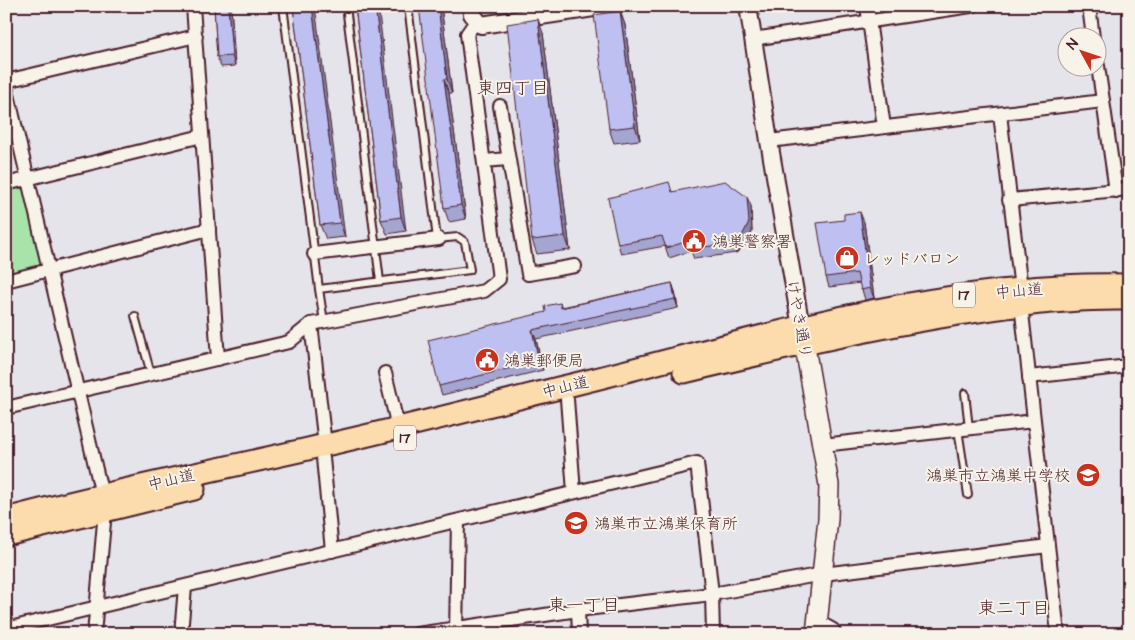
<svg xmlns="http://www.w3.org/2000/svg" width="1135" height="640" font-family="'Architects Daughter','Klee One',sans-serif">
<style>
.green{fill:#a8e3a9;stroke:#79816a}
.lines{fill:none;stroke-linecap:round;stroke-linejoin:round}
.service-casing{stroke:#4a1f2b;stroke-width:10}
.minor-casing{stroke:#4a1f2b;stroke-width:16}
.tertiary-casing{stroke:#4a1f2b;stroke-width:20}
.secondary-casing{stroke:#4a1f2b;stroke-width:22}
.trunk-casing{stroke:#4a1f2b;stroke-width:25}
.service{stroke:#f7f3e8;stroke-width:6}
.minor{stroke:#f7f3e8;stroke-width:12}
.tertiary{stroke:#f7f3e8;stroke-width:16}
.secondary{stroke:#f7f3e8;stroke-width:19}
.trunk{stroke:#fcdcac;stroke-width:21}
.wall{fill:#a4a5d0;stroke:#4a1f2b}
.shaded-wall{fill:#8686a9;stroke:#4a1f2b}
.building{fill:#bfc0f2;stroke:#4a1f2b}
.labels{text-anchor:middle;stroke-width:4;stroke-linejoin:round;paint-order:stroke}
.shield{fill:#f7f3e8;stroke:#7e5f64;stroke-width:1}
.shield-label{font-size:15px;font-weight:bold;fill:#4a1f2b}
.poi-label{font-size:16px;fill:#4a1f2b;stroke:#f7f3e8;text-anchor:start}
.street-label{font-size:16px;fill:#4a1f2b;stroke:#f7f3e8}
.neighbourhood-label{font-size:18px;fill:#4a1f2b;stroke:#f7f3e8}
</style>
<rect width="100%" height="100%" fill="#e6e4eb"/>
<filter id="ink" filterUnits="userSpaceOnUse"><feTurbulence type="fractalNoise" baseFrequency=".02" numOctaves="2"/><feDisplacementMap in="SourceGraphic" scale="10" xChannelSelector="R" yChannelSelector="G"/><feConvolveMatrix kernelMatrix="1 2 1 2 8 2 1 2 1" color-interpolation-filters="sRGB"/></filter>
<g filter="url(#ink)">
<path class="green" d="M20,188l5,3 17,74 -4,4 -32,8v-86z"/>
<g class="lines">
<g class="service-casing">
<g id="service">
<path d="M283,6l36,283"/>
<path d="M346,6l34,275"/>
<path d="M135,316l16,58"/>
<path d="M324,322l-5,-33 151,-19 -5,-28 -7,-5 -21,2 -29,-233"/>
<path d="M965,393l4,35"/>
<path d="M958,429l10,66"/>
</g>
</g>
<g class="minor-casing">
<g id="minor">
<path d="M193,6l25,353"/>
<path d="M867,6l17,121"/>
<path d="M1089,6l4,32"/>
<path d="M753,39l218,-33"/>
<path d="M1098,66l18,125"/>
<path d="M6,81l190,-45"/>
<path d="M6,86l96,409"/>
<path d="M500,106l28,168 47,-8"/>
<path d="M1000,114l21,175"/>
<path d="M769,141l334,-40"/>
<path d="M484,161l24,-2"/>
<path d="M6,184l196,-48"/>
<path d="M1009,200l120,-11"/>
<path d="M314,254l125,-15"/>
<path d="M6,281l203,-52"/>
<path d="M1021,304l37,330"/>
<path d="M311,324l14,121"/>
<path d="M385,373l13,54"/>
<path d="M1029,377l100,-11"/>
<path d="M567,399l7,93"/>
<path d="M6,408l283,-66 22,-18 173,-33 15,-12 -32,-245 9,-13"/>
<path d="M823,445l211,-24"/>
<path d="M323,458l9,93"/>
<path d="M578,610l1,24"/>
<path d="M817,621l16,9 2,4"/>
<path d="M6,629l691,-166 15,131 1,40"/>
<path d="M94,634l11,-123"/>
<path d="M181,634l4,-47"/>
<path d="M417,634l161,-24 134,-16 111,-20 225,-28"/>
<path d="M456,634l2,-113"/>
</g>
</g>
<g class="tertiary-casing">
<g id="tertiary">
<path d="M471,6l1,8 9,11 126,-19"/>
<path d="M748,6l21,135 32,186"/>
</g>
</g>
<g class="secondary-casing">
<path id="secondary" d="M802,330l27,155 -1,34 -12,115"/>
</g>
<g class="trunk-casing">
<g id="trunk">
<path d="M684,372c91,-22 182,-43 275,-58 55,-9 111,-16 167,-15"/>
<path d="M6,519c104,-28 210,-49 315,-73 81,-18 161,-39 242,-59 185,-45 372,-107 566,-102"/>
<path d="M6,535l188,-46"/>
</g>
</g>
<use href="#service" class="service"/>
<use href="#minor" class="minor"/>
<use href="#tertiary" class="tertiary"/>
<use href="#secondary" class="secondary"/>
<use href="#trunk" class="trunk"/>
</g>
<g class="wall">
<path d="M214,6h17l4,60 -14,1 -4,-10z"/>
<path d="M293,6l52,231 -19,2 -6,-14z"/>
<path d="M355,6l51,225 -19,3 -6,-14z"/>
<path d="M441,6l11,87h-3l17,126 -17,3 -5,-14z"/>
<path d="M620,11l5,14 15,115 -26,3 -5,-14z"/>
<path d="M543,33l27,217 -33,4 -5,-14z"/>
<path d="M673,192l78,14 1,26 -5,12 -11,9 -42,6 -3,-8 -22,7 -4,-12 -44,8 -3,-10z"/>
<path d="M864,222l10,76 -9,2 -5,-17 -31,4 -3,-10z"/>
<path d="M672,283l3,9 3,16 -142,31 7,31 -101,25 -3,-9 121,-83 2,4z"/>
</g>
<g class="shaded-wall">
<path d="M228,6h3l4,60 -3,-10z"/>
<path d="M312,6h3l30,231 -5,-14z"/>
<path d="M375,6h3l28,225 -5,-14z"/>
<path d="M438,6h3l11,87 -5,-14z"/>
<path d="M620,11l5,14 15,115 -5,-14z"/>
<path d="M538,19l5,14 27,217 -5,-14z"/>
<path d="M444,79l5,14 17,126 -5,-14z"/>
<path d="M747,197l4,9 1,26 -5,12 -11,9 -4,-10z"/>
<path d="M860,212l4,10 10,76 -4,-10z"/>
<path d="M672,283l3,9 3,16 -3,-9z"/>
<path d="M532,330l4,9 7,31 -4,-9z"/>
</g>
<g class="building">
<path d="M214,6h14l4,50 -15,1z"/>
<path d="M293,6h19l28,217 -20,2z"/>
<path d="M355,6h20l26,211 -20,3z"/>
<path d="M419,6h19l9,73h-3l17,126 -17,3z"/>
<path d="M620,11l15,115 -26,3 -15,-114z"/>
<path d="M538,19l27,217 -33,4 -25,-216z"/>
<path d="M725,181l22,16 2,25 -6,12 -11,9 -42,6 -2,-8 -22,7 -4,-12 -44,8 -10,-46 61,-16 3,10z"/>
<path d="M860,212l10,76 -9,2 -4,-17 -31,4 -9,-54 27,-3v-6z"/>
<path d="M672,283l3,16 -143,31 7,31 -100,25 -11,-46 118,-28 -1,-6 15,-3 1,5z"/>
</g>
</g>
<defs>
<g id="civic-disc" transform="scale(1.25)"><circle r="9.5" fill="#c8321e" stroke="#f7f3e8"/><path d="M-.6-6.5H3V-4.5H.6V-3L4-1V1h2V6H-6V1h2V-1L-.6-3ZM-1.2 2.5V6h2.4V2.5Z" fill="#fff"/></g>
<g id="shop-disc" transform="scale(1.25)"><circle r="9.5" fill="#c8321e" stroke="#f7f3e8"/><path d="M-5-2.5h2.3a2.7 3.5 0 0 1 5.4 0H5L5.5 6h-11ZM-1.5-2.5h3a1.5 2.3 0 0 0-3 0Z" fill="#fff"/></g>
<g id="school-disc" transform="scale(1.25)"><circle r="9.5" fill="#c8321e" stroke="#f7f3e8"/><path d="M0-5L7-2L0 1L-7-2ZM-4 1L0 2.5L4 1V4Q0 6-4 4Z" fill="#fff"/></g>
</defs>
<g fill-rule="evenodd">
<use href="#civic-disc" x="694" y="241"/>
<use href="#shop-disc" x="847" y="258"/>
<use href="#civic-disc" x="487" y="360"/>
<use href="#school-disc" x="1088" y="475"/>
<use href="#school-disc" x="576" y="523"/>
</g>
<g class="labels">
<g class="shield">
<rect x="953" y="282.5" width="22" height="25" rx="4"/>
<rect x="394" y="425.5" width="22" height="25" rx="4"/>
</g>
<g class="shield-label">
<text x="964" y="300">17</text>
<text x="405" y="443">17</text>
</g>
<g class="poi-label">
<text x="712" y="247">鴻巣警察署</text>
<text x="864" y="264">レッドバロン</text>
<text x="504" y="366">鴻巣郵便局</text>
<text x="1070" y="481" text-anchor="end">鴻巣市立鴻巣中学校</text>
<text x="594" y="529">鴻巣市立鴻巣保育所</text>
</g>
<g class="street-label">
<text transform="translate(1019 290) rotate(-5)" y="6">中山道</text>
<text transform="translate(800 319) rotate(80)" y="6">けやき通り</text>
<text transform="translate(565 386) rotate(-14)" y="6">中山道</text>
<text transform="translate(171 479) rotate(-13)" y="6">中山道</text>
</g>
<g class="neighbourhood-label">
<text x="513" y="94">東四丁目</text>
<text x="584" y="611">東一丁目</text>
<text x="1014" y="614">東二丁目</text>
</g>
</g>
<rect width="1135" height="640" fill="none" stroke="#f7f3e8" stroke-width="25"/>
<rect x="12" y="12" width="1110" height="615" fill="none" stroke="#4a1f2b" stroke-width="2" filter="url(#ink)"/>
<g transform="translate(1082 52) rotate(310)"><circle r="24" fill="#f7f3e8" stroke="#b29e9c"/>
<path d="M0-4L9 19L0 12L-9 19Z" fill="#c8321e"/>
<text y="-8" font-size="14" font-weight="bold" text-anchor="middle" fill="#4a1f2b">N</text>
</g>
</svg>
